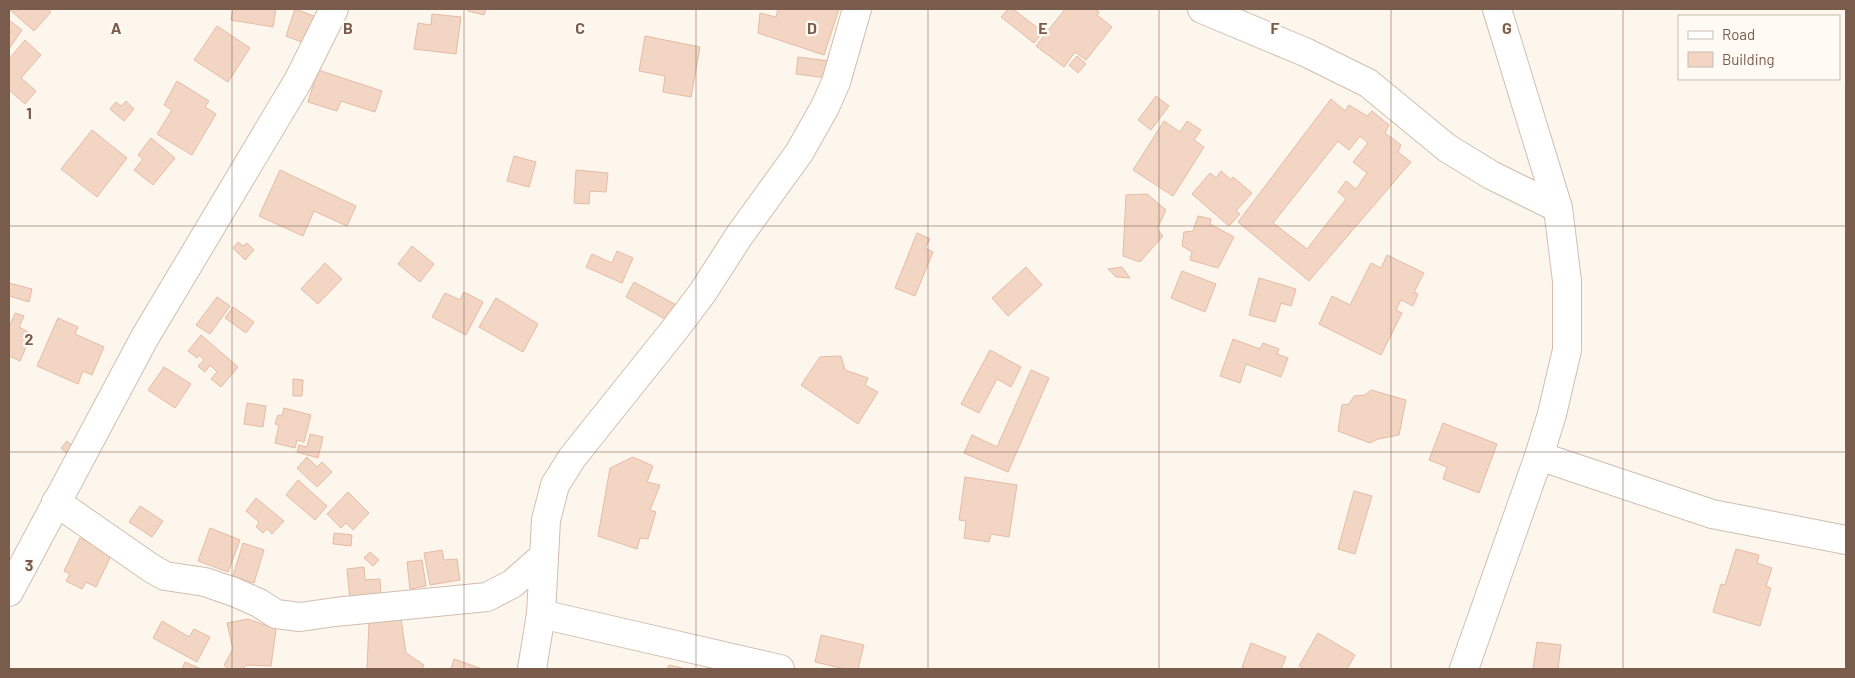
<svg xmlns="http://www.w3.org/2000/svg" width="1855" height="678" font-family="Barlow,sans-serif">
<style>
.building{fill:#f3d5c3;stroke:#e6bba3;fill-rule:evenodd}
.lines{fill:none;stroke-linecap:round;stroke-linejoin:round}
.minor-casing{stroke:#d1beb0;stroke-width:30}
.minor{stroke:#fff;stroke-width:28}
.grid{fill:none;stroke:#7a5c4d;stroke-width:1;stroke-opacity:0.55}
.grid-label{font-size:16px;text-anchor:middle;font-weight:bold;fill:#7a5c4d;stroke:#fffaf3;stroke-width:4.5;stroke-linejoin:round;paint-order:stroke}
</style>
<rect width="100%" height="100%" fill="#fdf6ec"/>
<g class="building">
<path d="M9,9h38l4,3 -17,19z"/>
<path d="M233,9h43l-3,18 -42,-7z"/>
<path d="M295,9l24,9 -10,27 -23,-9z"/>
<path d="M469,9h17l-2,6 -16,-4z"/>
<path d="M778,9h61l-15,46 -66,-22 2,-20 16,4z"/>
<path d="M1008,9h5l30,23 -9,11 -33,-26z"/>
<path d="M1065,9h30l4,3 -2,3 15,12 -26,33 -11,-8 -11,15 -28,-21z"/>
<path d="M432,14l29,3 -5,37 -42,-5 4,-26 13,2z"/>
<path d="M9,20l13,10 -13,19z"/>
<path d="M217,26l33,22 -22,34 -34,-22z"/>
<path d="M645,36l55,11 -9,50 -28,-5 2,-16 -26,-5z"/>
<path d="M25,40l16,15 -20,23 15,13 -11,13 -16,-14v-31z"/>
<path d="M1077,56l9,8 -8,9 -9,-8z"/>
<path d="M798,57l31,4 -2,17 -31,-4z"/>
<path d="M318,70l64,21 -7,21 -34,-11 -4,10 -29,-9z"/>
<path d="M177,81l32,20 -4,6 11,7 -24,41 -35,-21 15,-24 -8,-5z"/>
<path d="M1156,96l13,10 -18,24 -13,-10z"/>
<path d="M1331,99l14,12 4,-6 18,11 5,-5 17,14 -4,8 16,12 -3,7 13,10 -102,119 -71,-59zM1360,136l8,7 -15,19 14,11 -11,16 -10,-8 -8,11 8,7 -39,50 -34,-26 65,-82 11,9z"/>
<path d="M126,101l8,8 -10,12 -14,-12 6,-7 5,4z"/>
<path d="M1164,121l16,11 7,-11 14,9 -7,10 10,7 -31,49 -40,-26z"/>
<path d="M92,130l35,28 -30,39 -36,-28z"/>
<path d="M151,138l24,20 -22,27 -19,-15 9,-11 -5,-4z"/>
<path d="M514,156l22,6 -7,25 -22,-6z"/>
<path d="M280,170l76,36 -9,20 -33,-15 -11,25 -44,-20z"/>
<path d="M576,170l32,3 -2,19 -16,-1 -1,13 -15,-1z"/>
<path d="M1221,171l10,9 2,-3 19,16 -16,18 4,3 -11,12 -37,-32 18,-21 6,5z"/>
<path d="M1147,194l19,16 -9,19 6,7 -23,26 -17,-6 3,-61z"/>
<path d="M1198,216l13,3 -1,5 24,13 -16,31 -28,-8 2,-8 -10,-6 2,-14 9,-1z"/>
<path d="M917,233l13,6 -5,9 8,4 -18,44 -20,-8z"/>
<path d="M238,242l5,4 4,-3 7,7 -9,10 -12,-12z"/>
<path d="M412,246l22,18 -14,18 -22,-18z"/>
<path d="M617,251l16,7 -11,25 -36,-16 6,-13 20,9z"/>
<path d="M1387,255l37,18 -10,19 4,2 -5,12 -12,-6 -5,10 6,3 -21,42 -62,-31 13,-28 18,9 21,-42 10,5z"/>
<path d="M325,263l17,16 -24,25 -17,-15z"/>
<path d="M1026,267l16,18 -34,31 -16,-18z"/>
<path d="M1122,267l8,11 -14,-1 -8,-8z"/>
<path d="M1182,271l34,13 -11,28 -34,-14z"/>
<path d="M1259,278l37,11 -5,17 -10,-3 -6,19 -26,-7z"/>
<path d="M634,282l46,25 -8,16 -46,-26z"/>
<path d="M9,283l23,6 -3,13 -20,-6z"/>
<path d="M464,292l19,10 -17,33 -34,-18 13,-24 15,7z"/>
<path d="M217,297l13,9 -20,28 -14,-9z"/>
<path d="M496,298l42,26 -15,28 -44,-25z"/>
<path d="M233,307l21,15 -8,11 -21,-15z"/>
<path d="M15,313l9,3 -5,11 13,7 -12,27 -11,-5v-28z"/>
<path d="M58,318l20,9 -3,7 29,13 -12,28 -9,-4 -5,13 -41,-18z"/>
<path d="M201,335l37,32 -17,20 -10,-8 6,-7 -7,-7 -5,7 -7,-6 6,-6 -5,-5 -2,3 -9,-7z"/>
<path d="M1233,339l27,10 3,-6 16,6 -2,5 11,4 -7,19 -35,-13 -6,19 -20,-7z"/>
<path d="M990,350l31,17 -10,20 -14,-8 -18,34 -18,-9z"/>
<path d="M841,356l4,14 23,8 -3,7 13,7 -20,32 -57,-39 19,-28z"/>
<path d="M164,367l27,17 -16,24 -27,-18z"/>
<path d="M1031,370l18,8 -41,94 -44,-19 8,-18 25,12z"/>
<path d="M293,379l10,1 -1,16h-9z"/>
<path d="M1371,390l35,10 -7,35 -21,4 -8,4 -32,-12 4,-26 7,-1 5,-8 11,-1z"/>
<path d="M247,403l19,3 -3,21 -19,-3z"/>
<path d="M284,408l27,7 -7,27 -7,-2 -2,8 -20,-5 4,-18 -4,-1 3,-9 4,1z"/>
<path d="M1443,423l54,21 -18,49 -36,-14 4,-12 -18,-7z"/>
<path d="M310,434l13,3 -5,21 -21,-6 2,-7 8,2z"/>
<path d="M67,441l6,6 -6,7 -6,-6z"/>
<path d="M307,457l10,10 5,-5 10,10 -15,15 -20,-19z"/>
<path d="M633,457l20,9 -6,16 13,3 -10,25 6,2 -8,27 -8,-1 -3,11 -39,-13 12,-68z"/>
<path d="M965,477l52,8 -8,52 -18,-3 -2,8 -25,-4 2,-17 -7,-1z"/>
<path d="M298,480l29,26 -12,14 -29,-25z"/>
<path d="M1354,491l18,5 -17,58 -17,-5z"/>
<path d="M348,492l21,21 -16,17 -7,-7 -5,5 -14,-14z"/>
<path d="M256,498l28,23 -12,13 -5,-5 -4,4 -7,-6 3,-5 -13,-11z"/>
<path d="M140,506l23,15 -11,16 -23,-15z"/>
<path d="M210,528l30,12 -12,32 -30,-11z"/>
<path d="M334,533l18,2 -1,11 -18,-2z"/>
<path d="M80,538l32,16 -16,33 -10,-5 -4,7 -16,-8 4,-7 -6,-3z"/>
<path d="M243,543l21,7 -10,33 -21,-7z"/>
<path d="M1736,549l23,6 -2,8 15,5 -6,18 5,2 -11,38 -47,-14 8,-28 4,1z"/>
<path d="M442,550l2,10 13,-1 3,21 -30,5 -6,-32z"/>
<path d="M370,552l9,8 -6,6 -9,-8z"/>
<path d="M422,560l4,26 -16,3 -3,-27z"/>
<path d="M364,567l1,13 15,-1 1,19 -31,2 -3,-31z"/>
<path d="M248,619l28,10 -5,37 -24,-1 -5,4h-14l-4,-4 9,-16 -6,-26z"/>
<path d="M401,619l5,34 18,12 -2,4h-55l2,-47z"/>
<path d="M162,621l27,16 5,-8 16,8 -13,25 -44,-24z"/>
<path d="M1318,633l37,22 -8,14h-43l-5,-3z"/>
<path d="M821,635l43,10 -6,24h-13l-30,-7z"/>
<path d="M1537,642l24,3 -3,24h-25z"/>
<path d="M1251,643l35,14 -5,12h-34l-5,-2z"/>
<path d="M454,659l28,10h-31z"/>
<path d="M185,662l16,7h-19z"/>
<path d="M669,665l17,4h-19z"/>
</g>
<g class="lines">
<g class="minor-casing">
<g id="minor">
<path d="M1202,9l103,43 63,31 79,65 44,27 67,33"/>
<path d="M1539,456l173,58 134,26"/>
<path d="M56,502l95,66 14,8 40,6 29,10 25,11 17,11 24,3 35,-5 152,-15 25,-13 32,-28"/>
<path d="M9,592l136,-255 153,-256 36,-72"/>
<path d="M541,614l239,55"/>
<path d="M532,669l9,-55 5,-94 9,-35 17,-27 23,-29 80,-100 28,-37 36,-56 60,-83 26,-46 11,-25 21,-73"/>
<path d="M1464,669l75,-213 13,-42 15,-64v-69l-9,-73 -61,-199"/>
</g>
</g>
<use href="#minor" class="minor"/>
</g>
<path class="grid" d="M232,9v660M464,9v660M696,9v660M928,9v660M1159,9v660M1391,9v660M1623,9v660M9,226h1837M9,452h1837"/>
<g class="grid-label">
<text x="116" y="34">A</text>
<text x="348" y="34">B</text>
<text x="580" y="34">C</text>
<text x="812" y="34">D</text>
<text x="1043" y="34">E</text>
<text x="1275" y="34">F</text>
<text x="1507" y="34">G</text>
<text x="29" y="119">1</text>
<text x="29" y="345">2</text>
<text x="29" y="571">3</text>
</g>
<rect width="1855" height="678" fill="none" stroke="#7a5c4d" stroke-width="20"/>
<rect x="1678" y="15" width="162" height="65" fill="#fffaf3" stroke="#cabbb1"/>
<rect x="1688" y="31" width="25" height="8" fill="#ffffff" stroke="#cabbb1"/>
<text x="1722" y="40" font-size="15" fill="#7a5c4d">Road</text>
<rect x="1688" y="52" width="25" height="15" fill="#f3d5c3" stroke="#cabbb1"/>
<text x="1722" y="65" font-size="15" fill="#7a5c4d">Building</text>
</svg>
